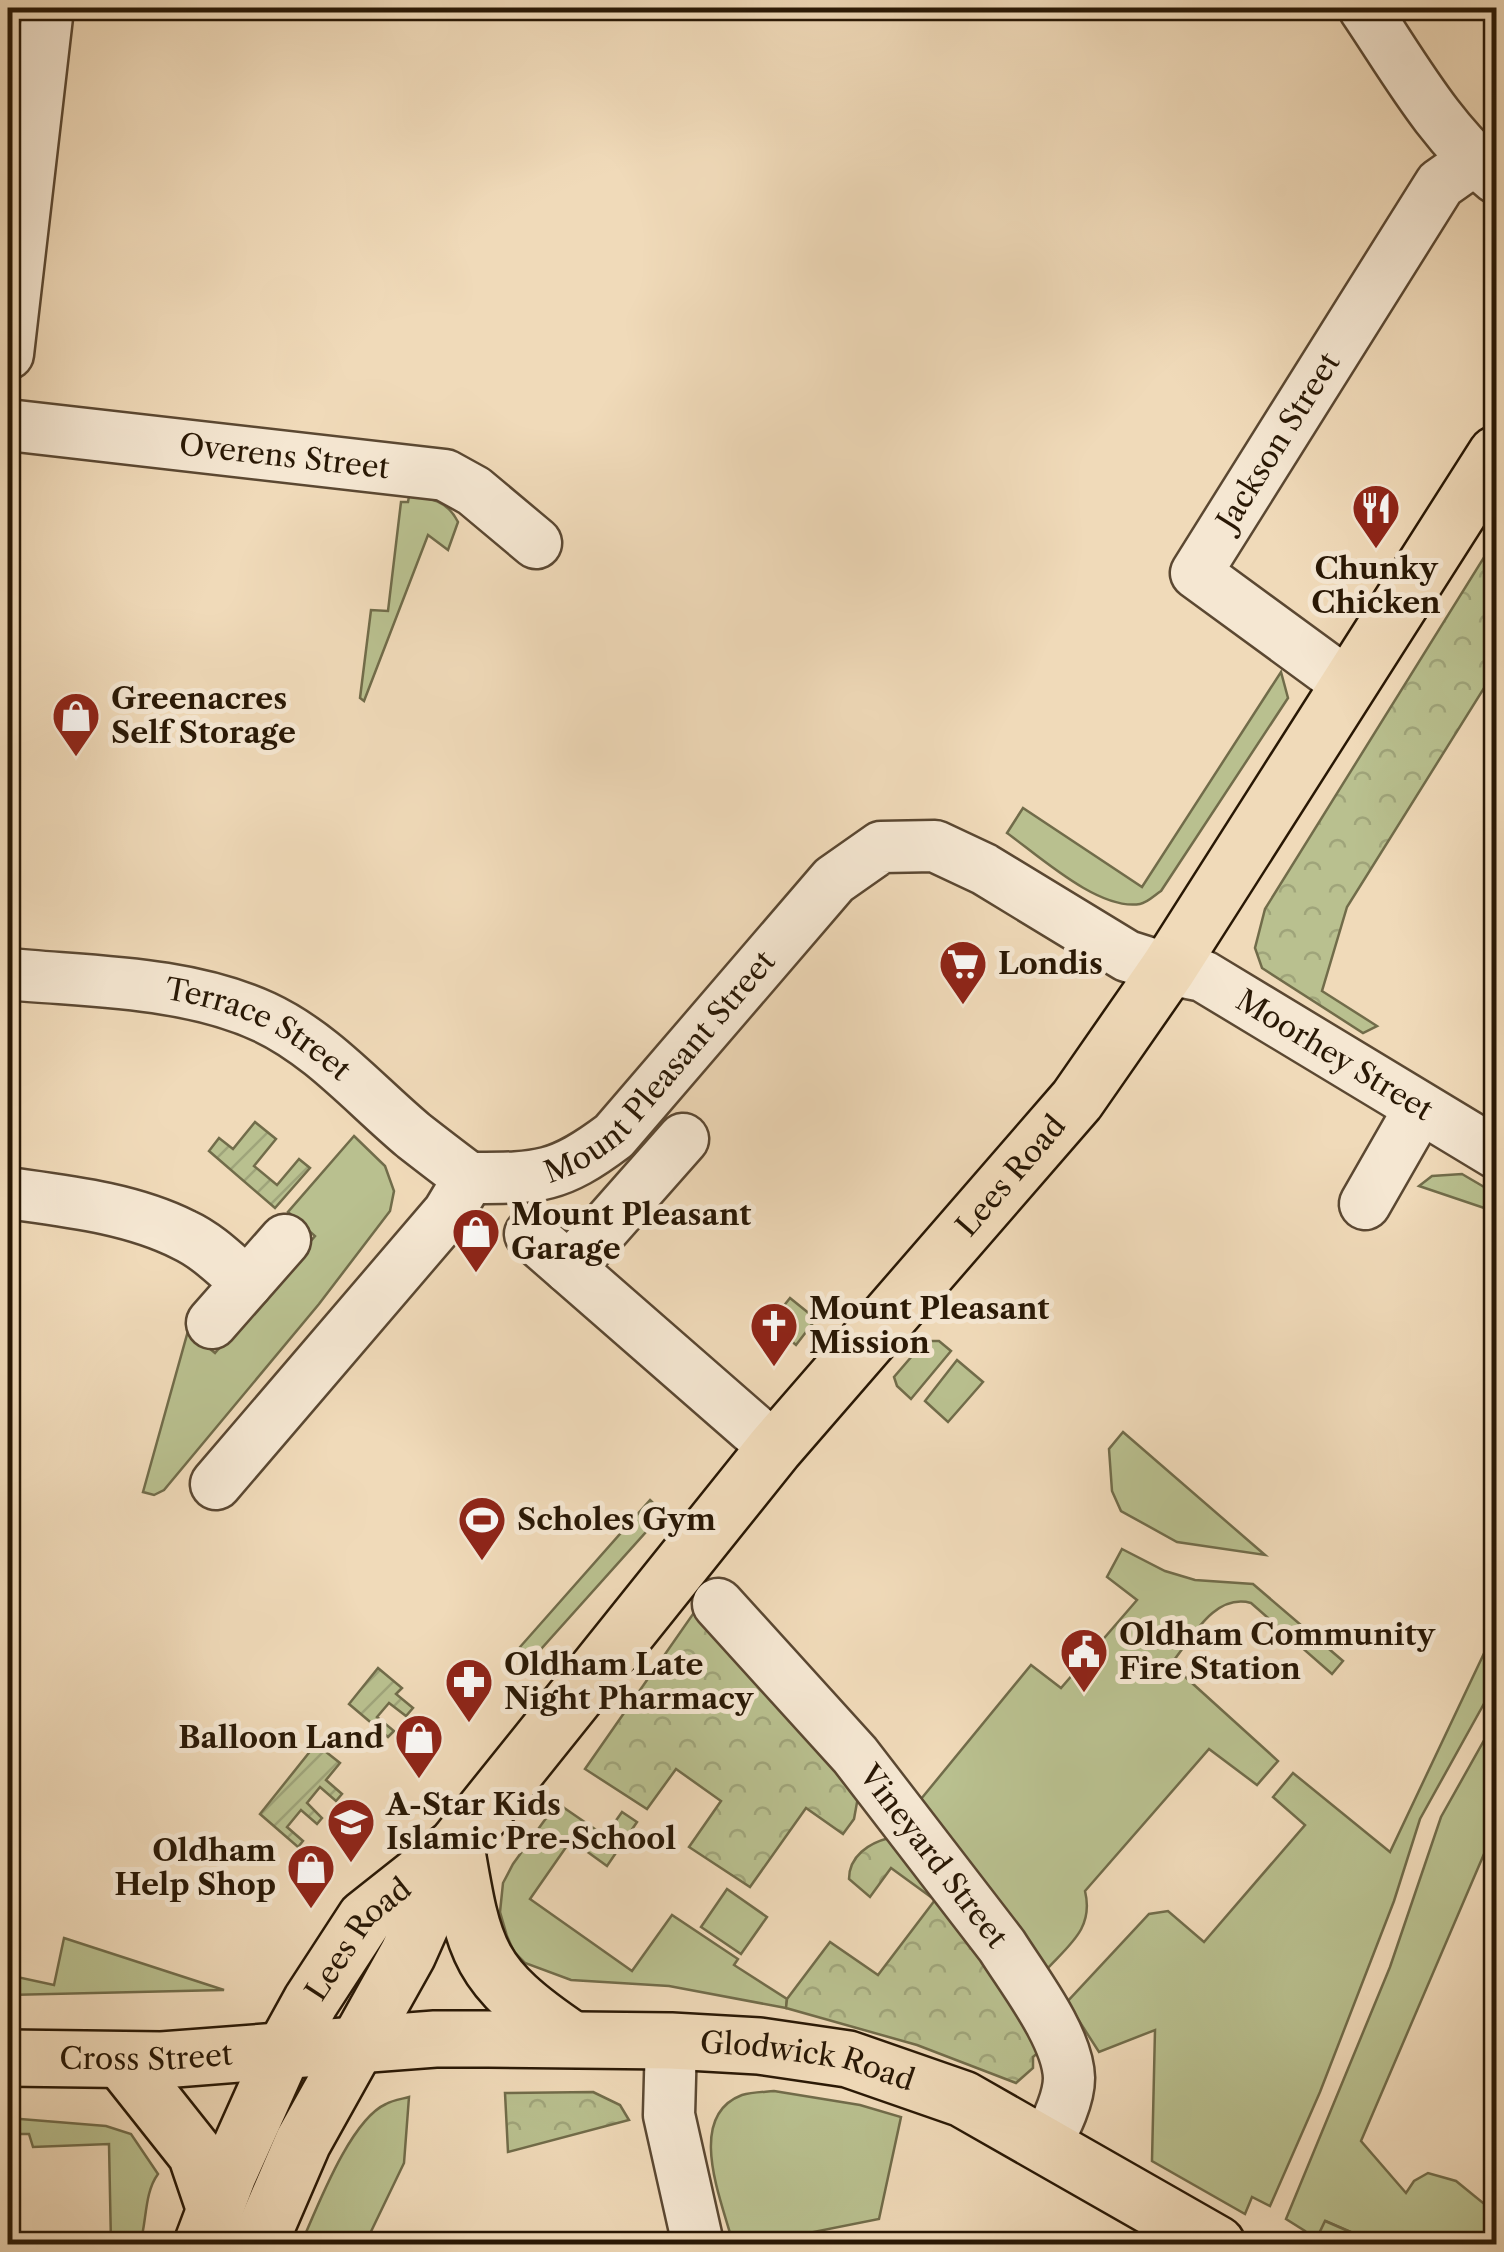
<svg xmlns="http://www.w3.org/2000/svg" width="1504" height="2252" font-family="'Libre Caslon Text',serif">
<style>
.grass{fill:#b9c08f;stroke:#716c4a;stroke-width:2.5}
.forest{fill:url(#forest-crowns);stroke:#716c4a;stroke-width:2.5}
.garden{fill:url(#garden-furrows);stroke:#716c4a;stroke-width:2.5}
.lines{fill:none;stroke-linecap:round;stroke-linejoin:round}
.minor-casing{stroke:#5b4832;stroke-width:55}
.major-casing{stroke:#291805;stroke-width:60}
.minor{stroke:#f5e7d2;stroke-width:50}
.major{stroke:#f0dab9;stroke-width:55}
.labels{text-anchor:middle;stroke-width:10;stroke-linejoin:round;paint-order:stroke}
.street-label{font-size:30px;fill:#291805;stroke:#f5e7d2}
.poi-label{font-size:30px;font-weight:bold;fill:#291805;stroke:#f5e7d2;text-anchor:start}
</style>
<defs>
<pattern id="forest-crowns" width="20" height="18" patternUnits="userSpaceOnUse" patternTransform="scale(2.5)"><rect width="20" height="18" fill="#b9c08f"/><path d="M2 6a3 3 0 1 1 6 0M12 15a3 3 0 1 1 6 0" fill="none" stroke="#9fa47a"/></pattern>
<pattern id="garden-furrows" width="10" height="10" patternUnits="userSpaceOnUse" patternTransform="scale(2.5)"><rect width="10" height="10" fill="#b9c08f"/><path d="M-1 1l2-2M0 10L10 0M9 11l2-2" fill="none" stroke="#9fa47a"/></pattern>
</defs>
<rect width="100%" height="100%" fill="#f0dab9"/>
<filter id="stains"><feTurbulence type="fractalNoise" baseFrequency=".002" numOctaves="4"/><feColorMatrix values="0 0 0 0 .2 0 0 0 0 .09 0 0 0 0 .02 0 0 0 .5 -.17"/></filter>
<radialGradient id="worn" r=".72"><stop offset=".6" stop-color="#630" stop-opacity="0"/><stop offset="1" stop-color="#630" stop-opacity=".3"/></radialGradient>
<g class="grass">
<path d="M409,496c22,2 38,4 49,26l-10,28 -20,-15 -64,166 -4,-3 11,-88 17,1 13,-109h7z"/>
<path d="M1281,672l7,26 -127,193c-6,4 -14,12 -21,13 -41,7 -101,-48 -133,-71l16,-25 119,79z"/>
<path d="M354,1136l31,30 9,25 -4,20 -71,93 -155,186 -10,5 -11,-3 45,-161 27,22 100,-117 -27,-24z"/>
<path d="M1462,1174l34,20v18l-77,-26 13,-10z"/>
<path d="M790,1298l26,21 -20,26 -26,-22z"/>
<path d="M925,1341h14l12,10 -40,48 -14,-13 -3,-9z"/>
<path d="M957,1360l26,22 -35,40 -23,-21z"/>
<path d="M1123,1432l142,123 -88,-13 -56,-31 -9,-20 -3,-42z"/>
<path d="M650,1500l13,13 -139,155 -4,-21z"/>
<path d="M1122,1549l43,22 30,9 58,4 90,77 -11,13 -81,-71c-37,-10 -59,35 -80,61l107,97 -21,24 -48,-36 -124,142c9,37 -15,53 -39,79l-125,-171 110,-134 30,23 76,-88 -30,-23z"/>
<path d="M1496,1628v54l-76,137 -26,82 -74,191 -50,114 -18,-9 -7,17 -93,-53 3,-131 -56,22 -32,-50 82,-88 19,-3 36,31 101,-117 -32,-28 20,-24 97,79z"/>
<path d="M1496,1719v107l-135,315 45,52 8,-12 14,-8 28,8 27,22 13,5v36h-118l-52,-23 -12,23h-15l6,-13 -19,-12 104,-252 51,-150z"/>
<path d="M557,1803l48,33 17,-24 15,10 -30,44 -36,-26 -41,59 102,72 40,-56 66,44 -4,6 53,34 -1,9 -117,-22 -98,-6 -46,-17 -11,-11 -7,-16 -7,-24 3,-29 10,-19z"/>
<path d="M727,1889l40,28 -26,37 -40,-27z"/>
<path d="M64,1938l160,52 -216,5v-20l46,10z"/>
<path d="M774,2091l86,14 41,12 -22,102 -126,25h-20c-10,-41 -49,-127 9,-149 10,-3 22,-3 32,-4z"/>
<path d="M409,2097l-5,66 -39,81h-64c16,-36 49,-124 85,-140 7,-4 16,-5 23,-7z"/>
<path d="M8,2118l98,8 25,8 27,40c-14,19 -11,47 -18,70h-29l-2,-100 -76,3 -4,-13h-21z"/>
</g>
<g class="forest">
<path d="M1496,538v131l-149,238 -25,84 55,35 -14,7 -101,-65 -7,-20 10,-39z"/>
<path d="M693,1614l13,2 154,170 -6,33 -11,15 -37,-26 -56,79 -61,-40 32,-46 -45,-32 -29,40 -62,-40z"/>
<path d="M889,1838l15,9 140,200 -11,10v11l-17,15 -99,-38 -131,-37 1,-9 43,-57 48,33 57,-75 -44,-32 -21,29 -21,-18c0,-23 20,-36 40,-41z"/>
<path d="M593,2092l27,13 9,15 -121,32 -3,-59z"/>
<path d="M1325,2221l53,23h-64z"/>
</g>
<g class="garden">
<path d="M255,1122l21,17 -22,27 23,19 22,-26 11,9 -35,40 -66,-57 10,-13 14,11z"/>
<path d="M378,1668l24,20 -6,6 17,14 -7,8 -17,-13 -12,14 17,14 -6,6 -39,-33z"/>
<path d="M316,1744l24,19 -14,17 16,14 -6,7 -16,-14 -13,16 15,15 -5,6 -16,-14 -14,17 16,14 -5,6 -38,-33z"/>
</g>
<g class="lines">
<g class="minor-casing">
<g id="minor">
<path d="M1364,8c40,59 76,125 132,170"/>
<path d="M8,354l40,-346"/>
<path id="s1" d="M8,425l437,50 29,16 62,52"/>
<path id="s2" d="M1349,685l-153,-112 244,-389 34,-24"/>
<path id="s3" d="M8,974c83,8 178,7 256,43 58,27 101,78 150,119 18,14 36,28 55,42"/>
<path id="s4" d="M469,1178c69,0 88,1 145,-42l220,-256 47,-33 54,-1 49,23 143,87 41,13 35,7 293,177"/>
<path d="M8,1193c57,8 123,15 176,42 24,11 43,31 63,48"/>
<path d="M1365,1204l55,-96"/>
<path d="M530,1234l245,214"/>
<path d="M569,1268l114,-129"/>
<path d="M212,1323l73,-83"/>
<path d="M216,1484l232,-271 21,-35"/>
<path id="s5" d="M718,1604l137,151 147,191c22,35 66,91 67,132 0,21 -13,47 -23,66"/>
<path d="M671,2041l-2,74 29,129"/>
</g>
</g>
<g class="major-casing">
<g id="major">
<path d="M456,1846c18,107 22,130 115,193"/>
<path id="s6" d="M8,2058l154,2 273,-21h53l183,2 88,5 89,13 115,40 254,145"/>
<path d="M123,2062l73,92 19,56"/>
<path id="s7" d="M202,2244l26,-69 56,-125 27,-49 54,-83 91,-72 319,-398 302,-348 91,-131 328,-515"/>
<path d="M259,2244l44,-102 105,-188 45,-101"/>
</g>
</g>
<use href="#minor" class="minor"/>
<use href="#major" class="major"/>
</g>
<defs>
<g id="restaurant-pin" transform="scale(2.5)"><path d="M0 17L-7.5 6A9.5 9.5 0 1 1 7.5 6Z" fill="#8f2418" stroke="#f5e7d2"/><path d="M-5-6h1v4h1v-4h1v4h1v-4h1v5L-1.5 .5V6h-2V.5L-5-1ZM5-6V6H3V1.5H1.5Q1.5-4 5-6Z" fill="#fff"/></g>
<g id="shop-pin" transform="scale(2.5)"><path d="M0 17L-7.5 6A9.5 9.5 0 1 1 7.5 6Z" fill="#8f2418" stroke="#f5e7d2"/><path d="M-5-2.5h2.3a2.7 3.5 0 0 1 5.4 0H5L5.5 6h-11ZM-1.5-2.5h3a1.5 2.3 0 0 0-3 0Z" fill="#fff"/></g>
<g id="supermarket-pin" transform="scale(2.5)"><path d="M0 17L-7.5 6A9.5 9.5 0 1 1 7.5 6Z" fill="#8f2418" stroke="#f5e7d2"/><path d="M-6-5.5h2.5l.6 2H6L4.5 2H-2.5L-4.4-4H-6ZM-1.5 3.2a1.3 1.3 0 1 0 .1 0ZM3 3.2a1.3 1.3 0 1 0 .1 0Z" fill="#fff"/></g>
<g id="church-pin" transform="scale(2.5)"><path d="M0 17L-7.5 6A9.5 9.5 0 1 1 7.5 6Z" fill="#8f2418" stroke="#f5e7d2"/><path d="M-1.2-6h2.4v3.5h3.3v2.4h-3.3V6h-2.4V-.1h-3.3v-2.4h3.3Z" fill="#fff"/></g>
<g id="stadium-pin" transform="scale(2.5)"><path d="M0 17L-7.5 6A9.5 9.5 0 1 1 7.5 6Z" fill="#8f2418" stroke="#f5e7d2"/><path d="M0-5a6.5 5 0 1 0 0 10a6.5 5 0 1 0 0-10ZM-3.5-1.8h7v3.6h-7Z" fill="#fff"/></g>
<g id="civic-pin" transform="scale(2.5)"><path d="M0 17L-7.5 6A9.5 9.5 0 1 1 7.5 6Z" fill="#8f2418" stroke="#f5e7d2"/><path d="M-.6-6.5H3V-4.5H.6V-3L4-1V1h2V6H-6V1h2V-1L-.6-3ZM-1.2 2.5V6h2.4V2.5Z" fill="#fff"/></g>
<g id="pharmacy-pin" transform="scale(2.5)"><path d="M0 17L-7.5 6A9.5 9.5 0 1 1 7.5 6Z" fill="#8f2418" stroke="#f5e7d2"/><path d="M-2-6h4v4h4v4h-4v4h-4v-4h-4v-4h4Z" fill="#fff"/></g>
<g id="school-pin" transform="scale(2.5)"><path d="M0 17L-7.5 6A9.5 9.5 0 1 1 7.5 6Z" fill="#8f2418" stroke="#f5e7d2"/><path d="M0-5L7-2L0 1L-7-2ZM-4 1L0 2.5L4 1V4Q0 6-4 4Z" fill="#fff"/></g>
</defs>
<g fill-rule="evenodd">
<use href="#restaurant-pin" x="1376" y="508"/>
<use href="#shop-pin" x="76" y="716"/>
<use href="#supermarket-pin" x="963" y="964"/>
<use href="#shop-pin" x="476" y="1232"/>
<use href="#church-pin" x="774" y="1326"/>
<use href="#stadium-pin" x="482" y="1520"/>
<use href="#civic-pin" x="1084" y="1652"/>
<use href="#pharmacy-pin" x="469" y="1682"/>
<use href="#shop-pin" x="419" y="1738"/>
<use href="#school-pin" x="351" y="1822"/>
<use href="#shop-pin" x="311" y="1868"/>
</g>
<g class="labels">
<g class="street-label">
<text dy="10" stroke="none"><textPath href="#s2" startOffset="345">Jackson Street</textPath></text>
<text dy="10" stroke="none"><textPath href="#s1" startOffset="278">Overens Street</textPath></text>
<text dy="10" stroke="none"><textPath href="#s3" startOffset="260">Terrace Street</textPath></text>
<text dy="10" stroke="none"><textPath href="#s4" startOffset="1058">Moorhey Street</textPath></text>
<text dy="10" stroke="none"><textPath href="#s4" startOffset="235">Mount Pleasant Street</textPath></text>
<text dy="10" stroke="none"><textPath href="#s7" startOffset="1352">Lees Road</textPath></text>
<text dy="10" stroke="none"><textPath href="#s5" startOffset="332">Vineyard Street</textPath></text>
<text dy="10" stroke="none"><textPath href="#s7" startOffset="345">Lees Road</textPath></text>
<text dy="10" stroke="none"><textPath href="#s6" startOffset="138">Cross Street</textPath></text>
<text dy="10" stroke="none"><textPath href="#s6" startOffset="802">Glodwick Road</textPath></text>
</g>
<g class="poi-label">
<text x="1376" y="579" text-anchor="middle">Chunky<tspan x="1376" dy="34">Chicken</tspan></text>
<text x="111" y="709">Greenacres<tspan x="111" dy="34">Self Storage</tspan></text>
<text x="998" y="974">Londis</text>
<text x="511" y="1225">Mount Pleasant<tspan x="511" dy="34">Garage</tspan></text>
<text x="809" y="1319">Mount Pleasant<tspan x="809" dy="34">Mission</tspan></text>
<text x="517" y="1530">Scholes Gym</text>
<text x="1119" y="1645">Oldham Community<tspan x="1119" dy="34">Fire Station</tspan></text>
<text x="504" y="1675">Oldham Late<tspan x="504" dy="34">Night Pharmacy</tspan></text>
<text x="384" y="1748" text-anchor="end">Balloon Land</text>
<text x="386" y="1815">A-Star Kids<tspan x="386" dy="34">Islamic Pre-School</tspan></text>
<text x="276" y="1861" text-anchor="end">Oldham<tspan x="276" dy="34">Help Shop</tspan></text>
</g>
</g>
<rect width="1504" height="2252" fill="none" stroke="#f0dab9" stroke-width="40"/>
<rect x="10" y="10" width="1484" height="2232" fill="none" stroke="#291805" stroke-width="5"/>
<rect x="20" y="20" width="1464" height="2212" fill="none" stroke="#291805" stroke-width="2.5"/>
<rect width="100%" height="100%" filter="url(#stains)"/>
<rect width="100%" height="100%" fill="url(#worn)"/>
</svg>
